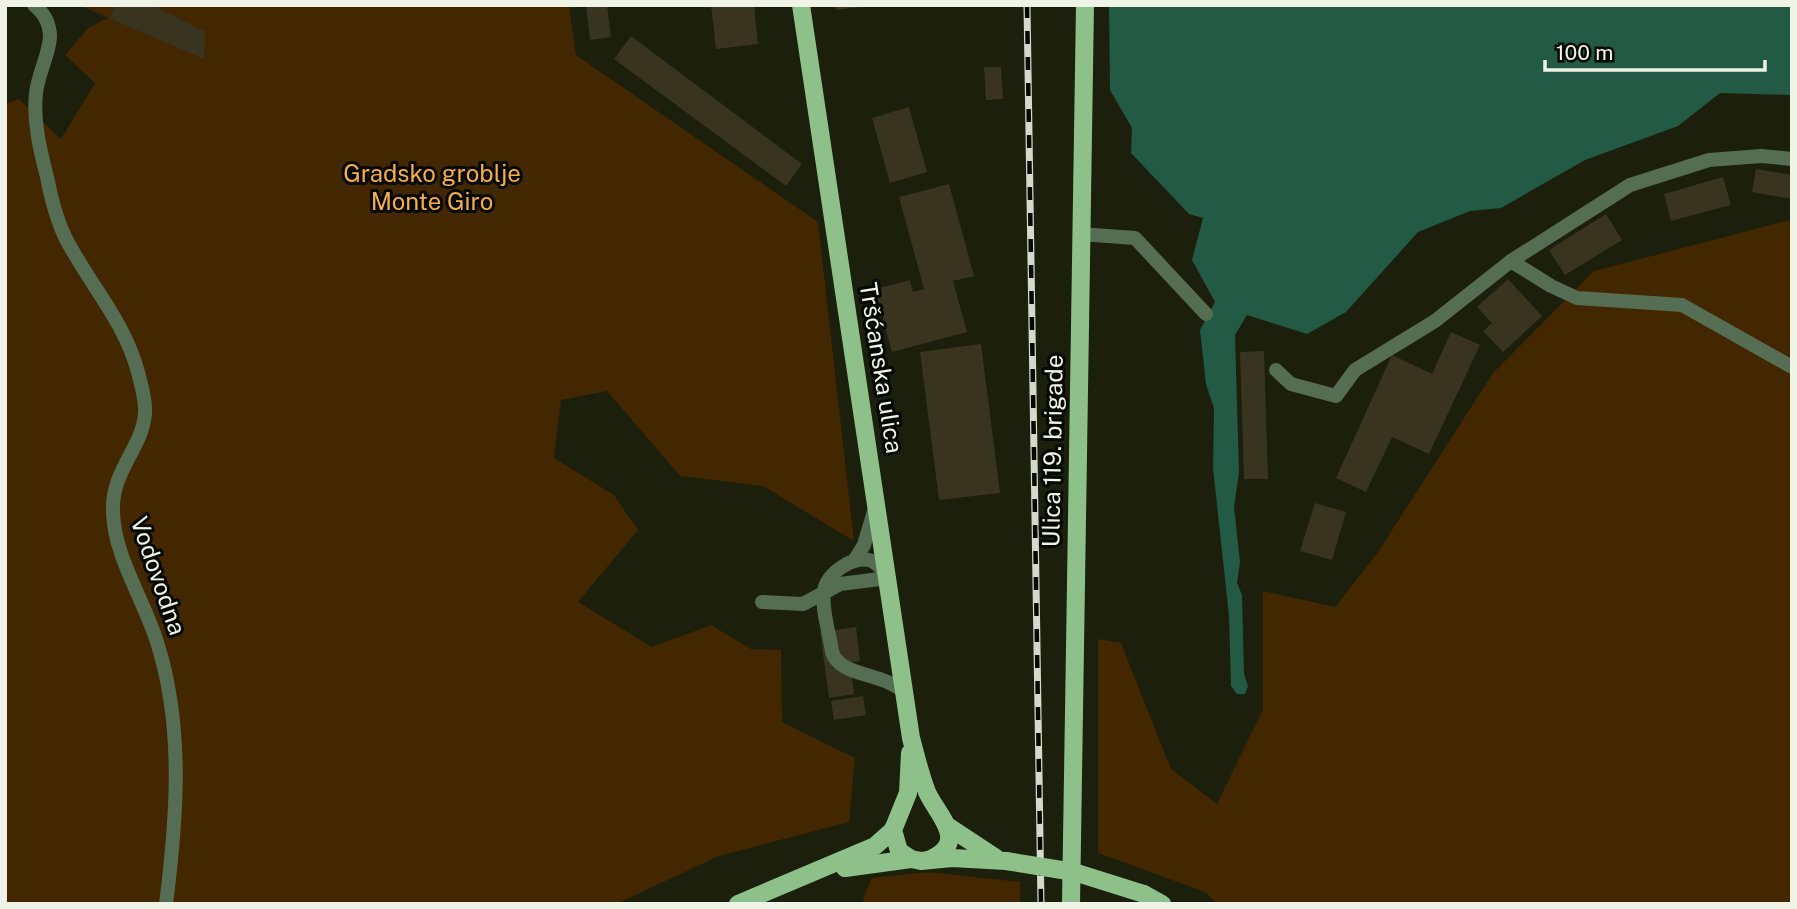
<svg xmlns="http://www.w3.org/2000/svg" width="1797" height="909" font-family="'Public Sans',sans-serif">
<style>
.green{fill:#422700}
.water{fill:#235a46}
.building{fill:#393420}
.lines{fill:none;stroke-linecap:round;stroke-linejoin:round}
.minor{stroke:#556e53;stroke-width:14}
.major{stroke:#8dc189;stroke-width:18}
.rail-casing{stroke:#d5d9cb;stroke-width:7}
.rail{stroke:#060802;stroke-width:4.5;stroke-dasharray:13;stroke-linecap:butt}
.major-bridge{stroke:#8dc189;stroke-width:18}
.labels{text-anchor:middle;stroke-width:6;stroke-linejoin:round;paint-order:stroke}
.park-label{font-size:24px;fill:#f7ad49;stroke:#060802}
.street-label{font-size:24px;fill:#f0f4e7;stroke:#060802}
</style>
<rect width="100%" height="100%" fill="#1b1f0b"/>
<g class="green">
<path d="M80,5h489l7,50 242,167 36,319 -91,-55 -83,-10 -73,-85 -46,9 -7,58 60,37 24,35 -60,72 74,45 59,-22 40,24 30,1 1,72 73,36 -6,64 -130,34 -103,48h-611v-800l14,-5 42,40 34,-56 -30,-28 23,-27 20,-10z"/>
<path d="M1786,221l6,1v682h-574l-13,-12 -107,-39v-214l23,4 50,126 46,35 46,-95v-118l72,16 43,-55 115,-179 101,-102z"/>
<path d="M928,872l92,10v22h-155l-2,-6 9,-20z"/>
</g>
<path class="water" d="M1109,5h683v90l-72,-2 -42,33 -93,34 -84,48 -31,3 -52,21 -72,80 -39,22 -60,-19 -12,20 4,137 -5,35 6,55 -3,21 5,12 2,79 4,12 -3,8h-8l-6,-8 -2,-70 -16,-148 1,-60 -8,-24 -6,-54 15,-28 -23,-42 11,-42 -14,-4 -58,-61 1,-25 -22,-38z"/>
<g class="building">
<path d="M116,5h37l52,27 -1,27 -95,-41z"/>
<path d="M586,5h21l4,32 -21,3z"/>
<path d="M711,5h43l4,39 -42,5z"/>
<path d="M835,5h25v2l-24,3z"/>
<path d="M631,36l171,128 -16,22 -172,-127z"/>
<path d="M984,67h17l2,32 -17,1z"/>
<path d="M909,107l18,65 -37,11 -18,-65z"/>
<path d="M1756,169l36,6v24l-40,-7z"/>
<path d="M1723,177l8,28 -60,16 -7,-27z"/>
<path d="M949,184l25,92 -21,5 14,51 -75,20 -17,-63 35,-9 3,12 11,-3 -25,-92z"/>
<path d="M1606,214l16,26 -57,35 -16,-25z"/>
<path d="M1508,279l34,37 -39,36 -20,-21 9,-8 -15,-16z"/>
<path d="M1451,332l29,13 -51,109 -37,-17 -26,55 -30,-14 56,-123 40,19z"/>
<path d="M981,344l19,149 -61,7 -19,-148z"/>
<path d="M1264,351l4,128h-24l-4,-127z"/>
<path d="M1315,503l31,9 -14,48 -32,-9z"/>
<path d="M856,627l4,34 -10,2 4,31 -25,4 -9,-66z"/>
<path d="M863,696l3,19 -32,5 -3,-19z"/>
</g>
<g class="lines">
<g class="minor">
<path d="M34,5c10,8 16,19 16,32 -1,18 -12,37 -14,56 -3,28 4,57 11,84 4,21 9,41 18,60 24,47 59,83 73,135 3,13 8,27 7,41 -2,35 -34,57 -32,99 1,44 31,88 44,130 27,85 20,175 9,262"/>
<path d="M1080,234l55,4 71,76"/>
<path d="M1511,261l40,25 26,12 105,7 110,62"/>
<path d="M1276,370l15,14 45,12 19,-26 80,-49 76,-60 119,-76 79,-25 52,-4 31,3"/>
<path d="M854,561l10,-16 11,-37"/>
<path d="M887,577c-4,-6 -8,-13 -15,-16 -17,-7 -46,12 -48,30 -3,18 6,43 8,61 8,25 50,20 72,40"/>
<path d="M762,602l41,2 37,-20 48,-6"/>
</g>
<g class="major">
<path d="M801,5l110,733c5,18 9,36 16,54 10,23 44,51 1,68"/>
<path d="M910,753l-2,40 -15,37 6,21 12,8 10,2 31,-3 54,3"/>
<path d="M949,827l47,31"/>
<path d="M845,868l66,-9"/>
<path d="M1144,894l18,10"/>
<path d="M738,904l137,-58 18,-16"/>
<path d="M1071,904l14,-899"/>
</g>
<g class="rail-casing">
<path id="rail" d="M1027,5l14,899"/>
</g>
<use href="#rail" class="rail"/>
<path class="major-bridge" d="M1006,861l68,11 70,22"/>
</g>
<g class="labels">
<g class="park-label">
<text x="432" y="182">Gradsko groblje<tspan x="432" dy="28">Monte Giro</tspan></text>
</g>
<g class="street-label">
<text transform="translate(881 368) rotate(81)" y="8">Tršćanska ulica</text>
<text transform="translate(1053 451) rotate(-89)" y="8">Ulica 119. brigade</text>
<text transform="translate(158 576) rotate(71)" y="8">Vodovodna</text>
</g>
</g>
<rect width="1797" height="909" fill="none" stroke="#f0f4e7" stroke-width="14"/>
<path d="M1545 60v10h220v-10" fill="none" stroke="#f0f4e7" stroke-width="3.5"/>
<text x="1556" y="60" font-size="21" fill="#f0f4e7" stroke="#060802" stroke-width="5" paint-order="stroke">100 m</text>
</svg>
